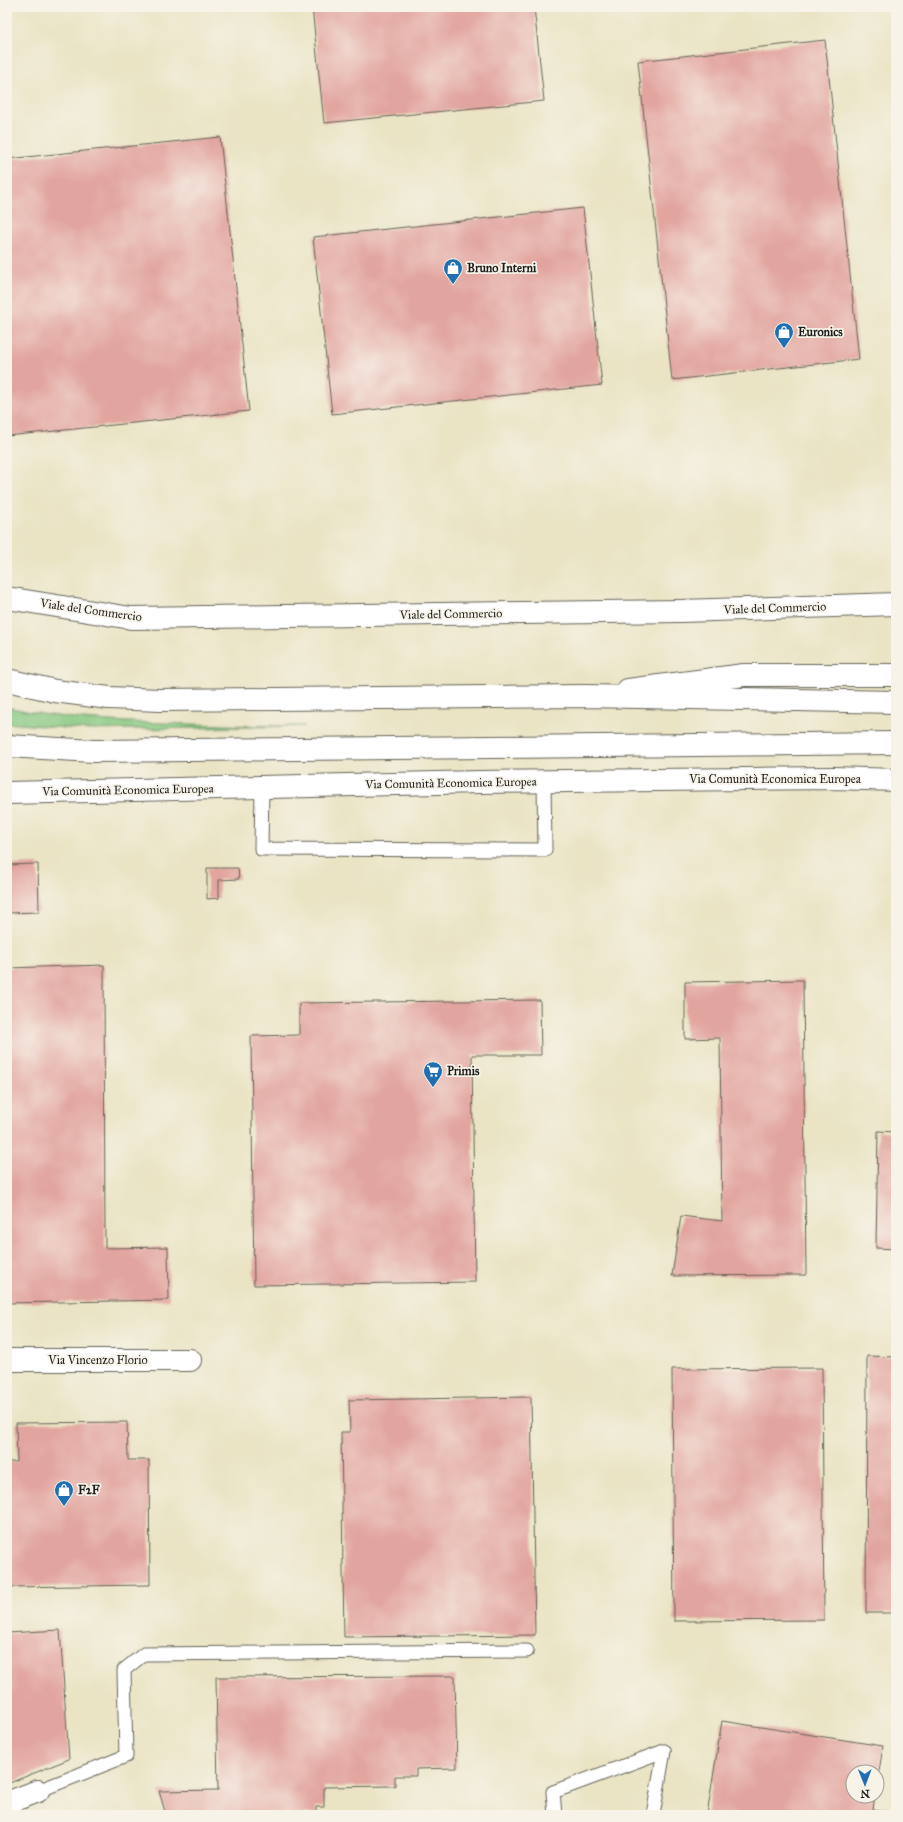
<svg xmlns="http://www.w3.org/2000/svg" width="903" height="1822" font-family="'IM FELL Great Primer',serif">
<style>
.green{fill:#86c780;stroke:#51724e}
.building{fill:#e2a49f}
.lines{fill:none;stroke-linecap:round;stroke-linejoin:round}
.service-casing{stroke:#646257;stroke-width:15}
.minor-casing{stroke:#646257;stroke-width:24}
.tertiary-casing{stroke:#646257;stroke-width:24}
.primary-casing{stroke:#646257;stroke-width:24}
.service{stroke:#fff;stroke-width:13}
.minor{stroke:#fff;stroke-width:22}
.tertiary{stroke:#fff;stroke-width:22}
.primary{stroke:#fff;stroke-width:22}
.labels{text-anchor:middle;stroke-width:3.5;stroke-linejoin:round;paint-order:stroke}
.poi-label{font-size:12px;font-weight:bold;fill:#1c1c1c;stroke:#f7f3e8;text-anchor:start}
.street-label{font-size:12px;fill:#1c1c1c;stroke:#f7f3e8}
</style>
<rect width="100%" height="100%" fill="#f7f3e8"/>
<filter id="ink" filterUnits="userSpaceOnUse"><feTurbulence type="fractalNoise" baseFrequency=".025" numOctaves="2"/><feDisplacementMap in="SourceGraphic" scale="8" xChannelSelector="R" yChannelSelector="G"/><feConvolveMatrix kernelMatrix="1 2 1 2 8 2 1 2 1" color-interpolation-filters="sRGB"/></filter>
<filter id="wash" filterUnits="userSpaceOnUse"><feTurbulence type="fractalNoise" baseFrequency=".012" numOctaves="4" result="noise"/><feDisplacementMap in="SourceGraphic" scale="16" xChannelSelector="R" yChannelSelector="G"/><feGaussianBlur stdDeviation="0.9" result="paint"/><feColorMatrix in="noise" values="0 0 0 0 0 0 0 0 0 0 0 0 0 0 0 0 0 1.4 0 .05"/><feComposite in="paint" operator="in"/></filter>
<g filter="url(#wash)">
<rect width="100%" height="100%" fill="#eae4c5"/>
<path class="green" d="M7,707c52,12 104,15 157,16 47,2 94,3 141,3l-216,4 -82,-7z"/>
<g id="blocks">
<g class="building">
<path d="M312,7h222l10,94 -220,22z"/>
<path d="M825,40l34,319 -187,21 -34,-319z"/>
<path d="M220,137l29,274 -242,25v-277z"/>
<path d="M583,208l19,177 -270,29 -19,-177z"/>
<path d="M38,864l1,48 -32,1v-48z"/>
<path d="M207,868h31l1,11 -20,1v18l-12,1z"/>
<path d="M104,965l1,283 63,-1 1,53 -162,3v-335z"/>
<path d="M803,980l3,295 -134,1 9,-60 41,5 -2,-183 -35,1v-57z"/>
<path d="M540,1000l1,55h-69l3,227 -221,3 -3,-249 48,-1v-32z"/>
<path d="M878,1131l18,1v117l-20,-1z"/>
<path d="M867,1356l29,1v256h-30z"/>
<path d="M822,1368l2,252 -150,1 -2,-252z"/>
<path d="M531,1397l4,238 -191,2 -3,-205h9l-1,-32z"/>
<path d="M127,1422l1,38h21l1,125 -143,2v-125h10l-1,-39z"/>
<path d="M60,1630l9,129 -62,25v-151z"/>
<path d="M455,1676l2,92 -41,1v7h-21v10l-71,1v20h-8v7l-150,1 -7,-24 59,-1 -2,-113z"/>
<path d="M722,1721l161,25 -5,32 -1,-6h-24v24h22l-2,13 23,4v2h-189z"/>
</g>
</g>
</g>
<g filter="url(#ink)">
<use href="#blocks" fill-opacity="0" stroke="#646257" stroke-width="1"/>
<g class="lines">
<g class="service-casing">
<g id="service">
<path d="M262,787l-1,62 284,1 -1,-69"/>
<path d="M38,1791l88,-35 -2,-86 20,-16 383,-3"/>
<path d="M555,1815l-2,-23 111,-41"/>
<path d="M653,1815l11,-64"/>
</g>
</g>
<g class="minor-casing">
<g id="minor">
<path d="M7,598l124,20 550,-7 215,-7"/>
<path d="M628,690l116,-15h152"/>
<path d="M7,1360h183"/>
<path d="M7,1803l31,-12"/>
</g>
</g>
<g class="tertiary-casing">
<path id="tertiary" d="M7,793l473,-11 354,-4 62,2"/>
</g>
<g class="primary-casing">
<g id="primary">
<path d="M7,680l48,11 54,7 51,2 425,-4 311,6"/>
<path d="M7,746l87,5 802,-8"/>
</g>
</g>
<use href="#service" class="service"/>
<use href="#minor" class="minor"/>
<use href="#tertiary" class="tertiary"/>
<use href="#primary" class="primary"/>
</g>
</g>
<defs>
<g id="shop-pin" transform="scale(1)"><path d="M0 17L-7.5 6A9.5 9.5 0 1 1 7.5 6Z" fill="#1f6fb2" stroke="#f7f3e8"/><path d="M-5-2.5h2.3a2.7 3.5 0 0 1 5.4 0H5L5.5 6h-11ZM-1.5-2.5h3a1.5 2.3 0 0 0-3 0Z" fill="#fff"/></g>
<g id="supermarket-pin" transform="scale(1)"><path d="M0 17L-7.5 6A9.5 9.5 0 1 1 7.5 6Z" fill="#1f6fb2" stroke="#f7f3e8"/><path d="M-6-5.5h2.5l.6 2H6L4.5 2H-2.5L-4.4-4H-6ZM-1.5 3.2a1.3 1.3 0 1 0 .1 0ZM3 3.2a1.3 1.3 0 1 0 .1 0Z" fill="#fff"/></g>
</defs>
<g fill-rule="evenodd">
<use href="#shop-pin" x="453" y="268"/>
<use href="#shop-pin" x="784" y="332"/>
<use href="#supermarket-pin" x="433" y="1071"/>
<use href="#shop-pin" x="64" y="1490"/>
</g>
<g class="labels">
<g class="poi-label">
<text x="467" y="272">Bruno Interni</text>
<text x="798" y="336">Euronics</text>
<text x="447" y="1075">Primis</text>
<text x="78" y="1494">F2F</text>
</g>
<g class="street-label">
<text transform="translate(775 608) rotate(-2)" y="4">Viale del Commercio</text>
<text transform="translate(91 610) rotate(8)" y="4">Viale del Commercio</text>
<text transform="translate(451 614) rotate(-1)" y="4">Viale del Commercio</text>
<text x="775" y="783">Via Comunità Economica Europea</text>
<text transform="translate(451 783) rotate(-1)" y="4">Via Comunità Economica Europea</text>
<text transform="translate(128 790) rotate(-1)" y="4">Via Comunità Economica Europea</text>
<text x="98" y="1364">Via Vincenzo Florio</text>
</g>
</g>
<rect width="903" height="1822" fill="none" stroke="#f7f3e8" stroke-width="24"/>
<g transform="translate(865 1784) rotate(179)"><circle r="19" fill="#f7f3e8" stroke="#9f9d96"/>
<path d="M0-3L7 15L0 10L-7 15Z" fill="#1f6fb2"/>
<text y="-6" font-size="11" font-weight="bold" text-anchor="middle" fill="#1c1c1c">N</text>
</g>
</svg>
